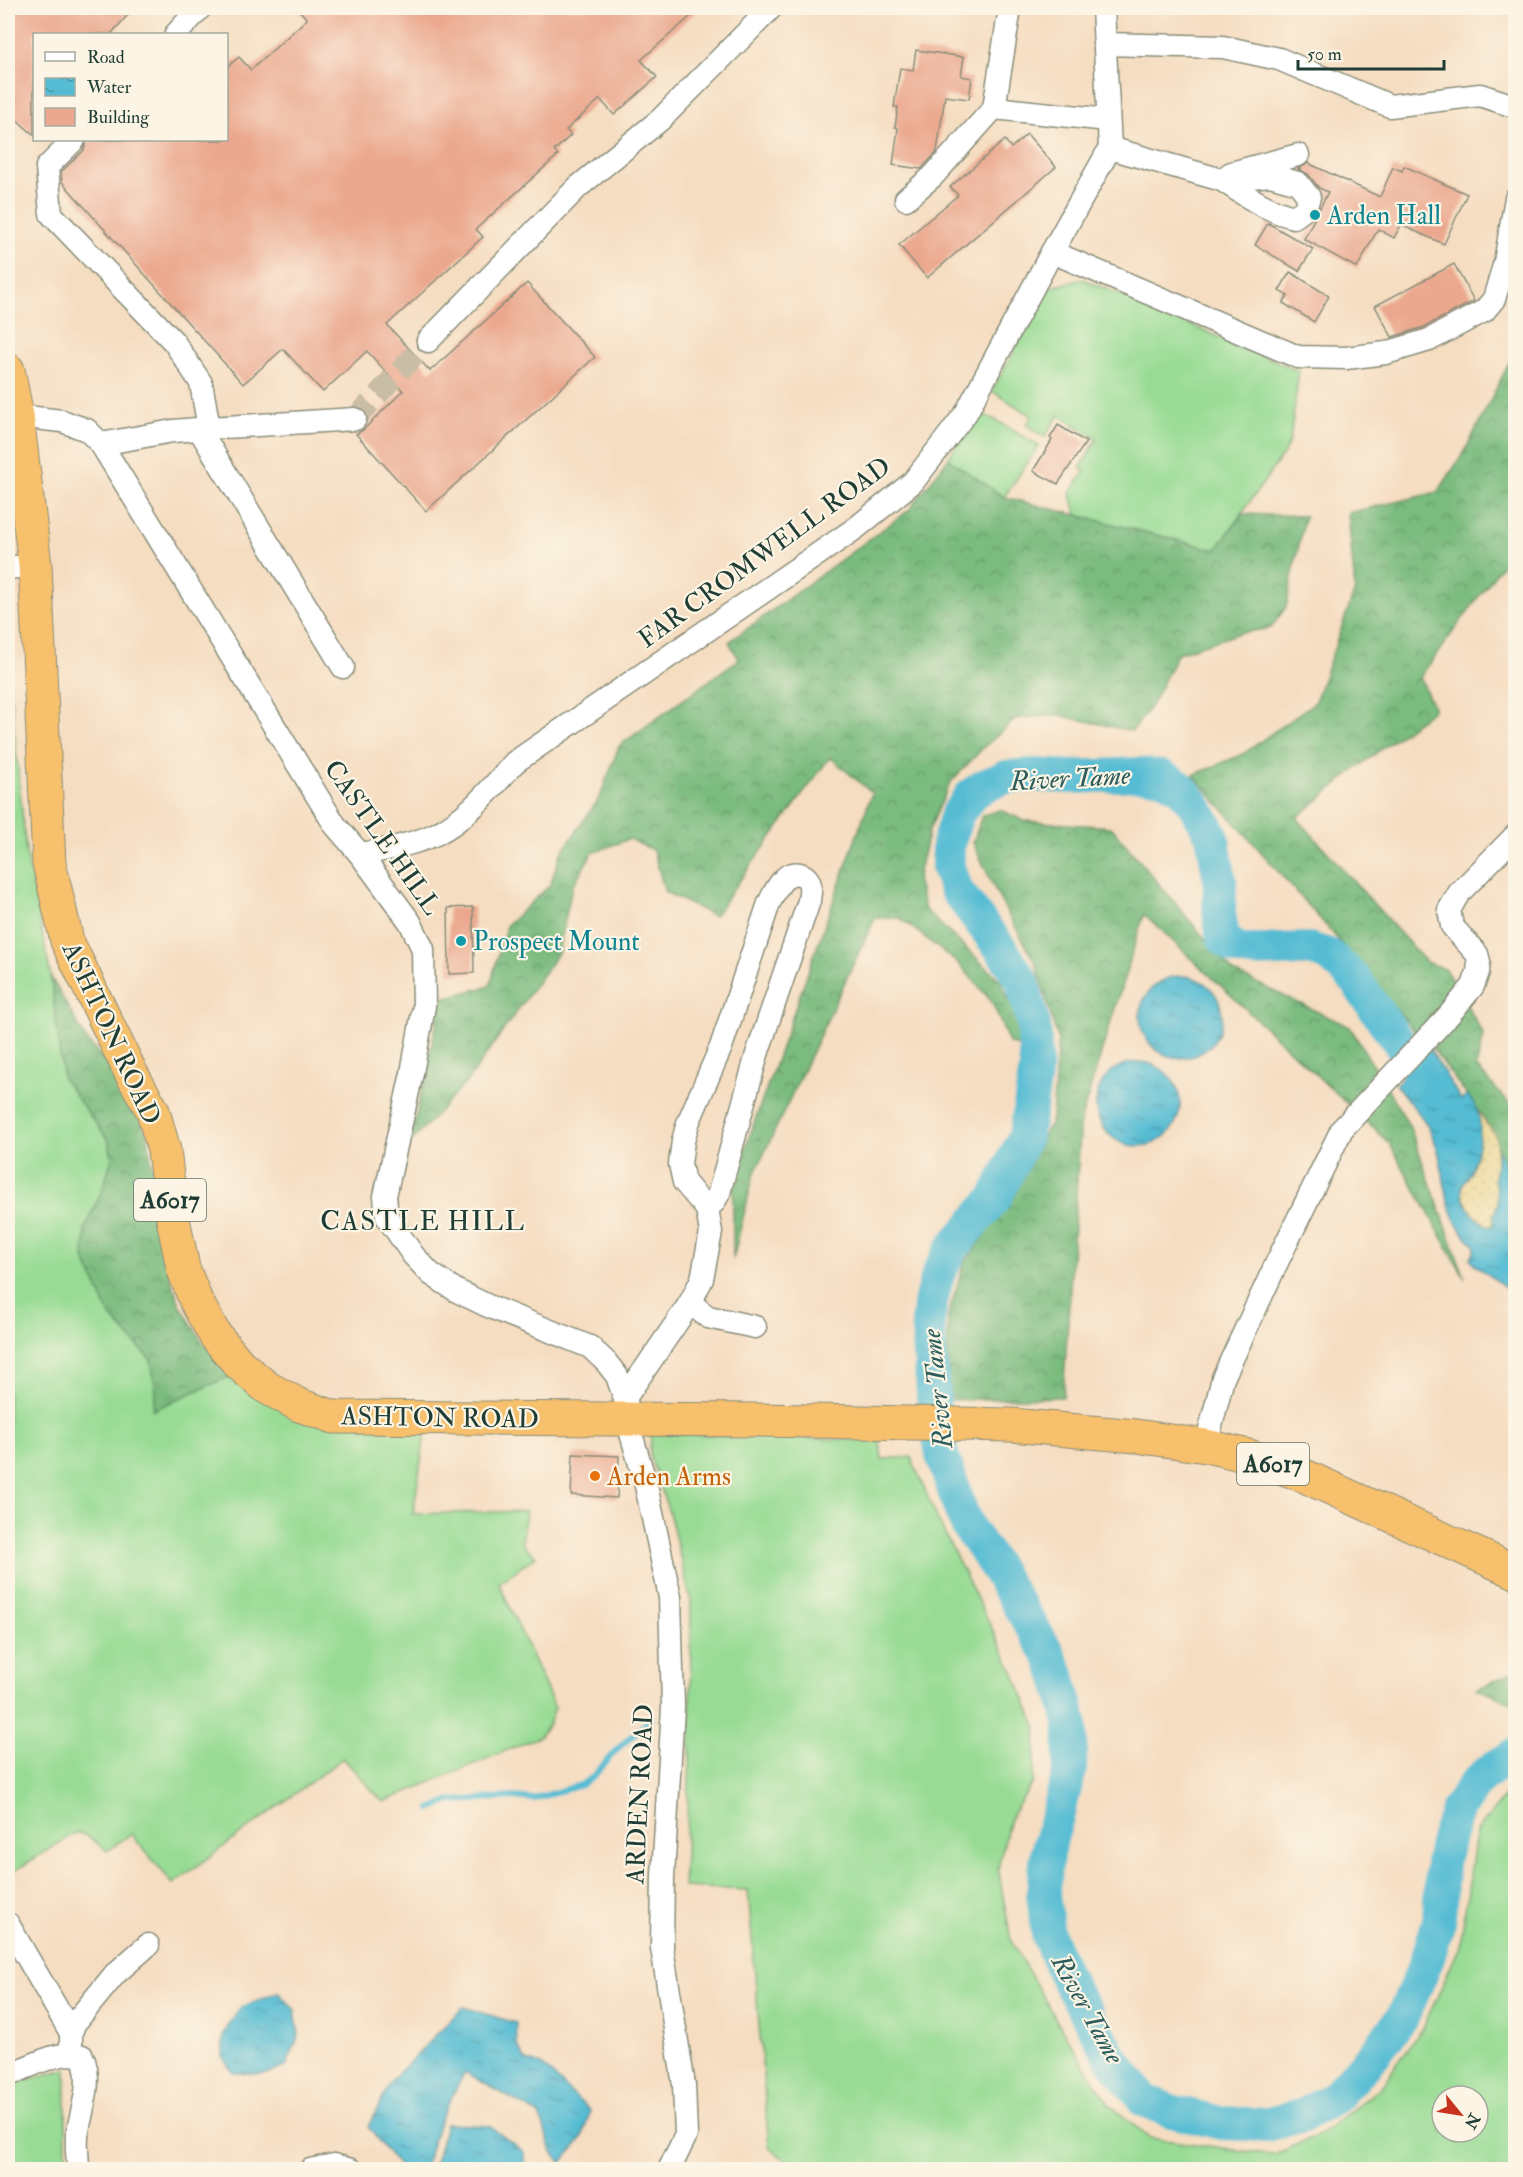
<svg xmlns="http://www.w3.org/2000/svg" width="1523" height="2177" font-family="'IM FELL Double Pica',serif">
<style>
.grass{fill:#98db94;stroke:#5c8c64;stroke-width:1.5;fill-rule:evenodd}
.forest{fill:url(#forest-crowns);stroke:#4c7c59;stroke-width:1.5}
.sand{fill:url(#sand-dots);stroke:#868c69;stroke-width:1.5}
.water{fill:url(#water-ripples);stroke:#3a7c84;stroke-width:1.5}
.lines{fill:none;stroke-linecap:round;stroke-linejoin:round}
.stream{stroke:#55bcd3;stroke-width:6}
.river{stroke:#55bcd3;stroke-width:34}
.building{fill:#eba88e}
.minor-tunnel{stroke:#cabda5;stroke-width:22;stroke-dasharray:22 11;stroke-linecap:butt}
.minor-casing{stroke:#8a8d7a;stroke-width:25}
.highway-casing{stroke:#8a8d7a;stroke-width:35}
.minor{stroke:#fff;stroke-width:22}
.highway{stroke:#f7c06c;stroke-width:33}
.culture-dot{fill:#0f9aa8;stroke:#fcf5e5;stroke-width:2}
.food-dot{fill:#e8710a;stroke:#fcf5e5;stroke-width:2}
.labels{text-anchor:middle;stroke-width:4.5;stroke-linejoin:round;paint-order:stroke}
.shield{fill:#fcf5e5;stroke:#617469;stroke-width:1.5}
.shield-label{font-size:24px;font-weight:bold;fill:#1f3d34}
.culture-label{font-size:26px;fill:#0d838f;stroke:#fcf5e5;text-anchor:start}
.street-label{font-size:26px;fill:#1f3d34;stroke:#fcf5e5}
.food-label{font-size:26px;fill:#c56008;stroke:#fcf5e5;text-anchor:start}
.water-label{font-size:27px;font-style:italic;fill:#2c5d5c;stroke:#fcf5e5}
.neighbourhood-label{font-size:27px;letter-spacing:1.5px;fill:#1f3d34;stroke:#fcf5e5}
</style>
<defs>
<pattern id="forest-crowns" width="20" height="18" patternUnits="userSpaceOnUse" patternTransform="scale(1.5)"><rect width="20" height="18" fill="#7abb7e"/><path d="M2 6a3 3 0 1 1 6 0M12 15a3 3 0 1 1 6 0" fill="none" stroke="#639968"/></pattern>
<pattern id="sand-dots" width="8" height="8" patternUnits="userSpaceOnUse" patternTransform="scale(1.5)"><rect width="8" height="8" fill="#eeda9e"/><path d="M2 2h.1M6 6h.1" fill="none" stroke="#ccbc89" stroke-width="1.8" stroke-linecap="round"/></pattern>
<pattern id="water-ripples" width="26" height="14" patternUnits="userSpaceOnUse" patternTransform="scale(1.5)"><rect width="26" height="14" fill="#55bcd3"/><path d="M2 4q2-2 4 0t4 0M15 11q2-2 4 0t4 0" fill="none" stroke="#469aac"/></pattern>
</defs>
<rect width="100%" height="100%" fill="#fcf5e5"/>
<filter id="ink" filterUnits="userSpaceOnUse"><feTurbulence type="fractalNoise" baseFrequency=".0167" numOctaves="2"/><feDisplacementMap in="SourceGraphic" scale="12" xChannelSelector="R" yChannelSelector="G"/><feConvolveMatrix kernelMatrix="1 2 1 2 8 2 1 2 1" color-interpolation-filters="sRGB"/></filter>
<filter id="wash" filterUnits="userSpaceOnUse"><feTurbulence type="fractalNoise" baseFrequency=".008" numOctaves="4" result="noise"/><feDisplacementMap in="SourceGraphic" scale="24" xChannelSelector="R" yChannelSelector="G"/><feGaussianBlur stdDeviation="1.35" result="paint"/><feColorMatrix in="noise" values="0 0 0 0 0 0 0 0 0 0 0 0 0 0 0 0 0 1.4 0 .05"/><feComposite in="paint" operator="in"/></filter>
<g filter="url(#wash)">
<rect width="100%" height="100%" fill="#f5ddc1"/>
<g class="grass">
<path d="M1083,279l216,92 -9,69 -6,13 -68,97 -139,-35 -7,-22 15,-22 -5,-3 17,-29 -38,-24 -14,22 -19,-12 6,-9 -40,-25 57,-103z"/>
<path d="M976,412l20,8 43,26 -35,51 -56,-38z"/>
<path d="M8,668l18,184 25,125 12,101 46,63 3,18 -9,28 6,127 42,46 5,31 -3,18 80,-34 193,53 -13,86 113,-3 -4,33 14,12 -37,27 56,125 -6,16 -10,13 -156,65 -40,-44 -170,126 -42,-50 -24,17c-10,-7 -20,-19 -32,-18l-67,42z"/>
<path d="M651,1433l229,8 2,18 29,-2 25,59 76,153 25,59 -4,54 -23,36 -12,50 13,73 50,87 48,76 40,34 125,17 48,-22 59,-46 43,-61 36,-80 16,-113 29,-38 10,-18v392l-715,1 -31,-22 -21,-258 -65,-3 7,-123 1,-163 -22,-89 -19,-56zM1442,2096h36v36h-36z"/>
<path d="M66,2069v100l-58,1v-85z"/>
</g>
<g class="forest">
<path d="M1515,351v221l-11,-10 -84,115 14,32 -80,61 -57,48 129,144 19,7 12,20 -41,44 -79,-95 -144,-163 50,-21 72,-52 40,-112 -7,-77 90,-21 27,-41z"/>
<path d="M948,459l56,38 212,53 26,-36 63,2 -19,91 -15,21 -31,5 -62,20 -27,53 -19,25 -74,-16 -41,3 -34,30 -33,35 -21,47 -12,49 8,31 76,71 19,43 2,24 -13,-5 -17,-41 -31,-36 -61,-48h-25l-122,259 -20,82v-77l139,-389 -42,-36 -116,159 -49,-24 -12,-42 -24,-11 -37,14 -20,34 -14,66 -89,126 -59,64 32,-145 48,-12 16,-60 44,-41 10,-30 40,-58 19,-51 120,-87 -10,-17 180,-132z"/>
<path d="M1000,810l25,11 86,6 122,145 117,55 59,98 56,153 -76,-135 -245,-229 -63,205 -18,278 -115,3v-84l16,-53 49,-65 39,-79 6,-80 -22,-75 -37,-66 -26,-55 9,-28z"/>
<path d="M51,977l35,62 28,33 33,61 22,141 11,31 22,36 31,34 -80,35 3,-19 -5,-31 -42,-46 -25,-56 1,-29 18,-41 9,-29 -3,-18 -46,-62z"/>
<path d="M1466,1004l18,31 -8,32 39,43v108l-3,-7 -10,-55 -5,-7 -1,-13 -67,-93z"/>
<path d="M1515,1671v33l-38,-15z"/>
</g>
<path class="sand" d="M1478,1111l18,25 1,28 -3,13 4,26 -4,12v9l-4,3c-13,-6 -30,-25 -28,-40 1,-6 6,-10 9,-16 7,-18 10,-41 7,-60z"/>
<g class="water">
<circle cx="1181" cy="1017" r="41"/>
<path d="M1429,1048l32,52 7,-5c3,5 7,10 9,16 7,16 0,44 -6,60 -3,5 -8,10 -9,16 -2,15 15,34 28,40l4,-3v-9l4,-12 -4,-26 3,-13v-15c15,21 8,47 18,69v76l-41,-30 -4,-6 5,-8 -1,-6c-29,-23 -27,-56 -35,-89 -2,-8 -6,-18 -10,-26 -8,-17 -24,-29 -33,-45z"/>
<circle cx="1138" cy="1104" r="42"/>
<path d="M278,1992l17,18 4,25 -13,32 -20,7 -33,-1 -11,-17 2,-23 17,-26z"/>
<path d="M463,2007l53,16 1,22 9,16 16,4 48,46 -8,28 -21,24 -10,-14 -11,-34 -75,-43 -25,47 -16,50 -24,-1 -32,-41 24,-47z"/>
<path d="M446,2124l43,2 35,26 1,17h-92z"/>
</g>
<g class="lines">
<path class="stream" d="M430,1809l21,-8 62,-4 21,2 47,-14 13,-9 22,-26 35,-31"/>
<path class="river" d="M1430,1087l-77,-110 -24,-22 -20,-6 -60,2 -14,-3 -12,-10 -4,-25 1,-31 -8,-47 -19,-32 -13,-16 -17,-10 -24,-3 -67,3 -38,-2 -28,2 -22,9 -13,9 -14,20 -9,29v23l8,23 45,59 21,32 12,44 2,42 -10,67 -31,64 -42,49 -14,25 -8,27 -3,25 6,83 8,48 19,56 8,18 22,31 57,93 10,22 13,47 -1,48 -23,83 -4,41 5,41 16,39 49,86 31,40 27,11 50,12 45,2 38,-10 31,-18 41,-45 26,-34 25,-58 12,-39 3,-58 6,-27 10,-27 15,-23 9,-9 15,-12 19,-11"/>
</g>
<g id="blocks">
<g class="building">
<path d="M8,8h126l-23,26h-77v101l-26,-23z"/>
<path d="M297,8h403l-59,52 16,17 -43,38 -14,-16 -34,31 5,5 -17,16 4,4 -82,74 7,8 -96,88 43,46 97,-88 68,74 -169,154 -70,-77 7,-4 40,-39 -36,-40 -44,41 -40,-43 -40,35 -181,-202 -1,-10 23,-22 3,-10h139v-72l13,-11 12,13 56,-51z"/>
<path d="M916,50l48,7 -3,19 11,2 -3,21 -24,-3 -8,56 -16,17 -28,-4 5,-37 -3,-1 3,-20h-4l6,-39 13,2z"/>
<path d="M1027,134l29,33 -129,111 -28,-33 59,-50 -8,-8 55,-47 6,8z"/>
<path d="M1308,163l72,34 13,-30 9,4 2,-5 63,28 -23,50 -43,-19 -7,13 -16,-9 -21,39 -53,-29 24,-47 -9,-4 -11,-14 -10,-5z"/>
<path d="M1268,223l45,26 -14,22 -44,-26z"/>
<path d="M1454,264l20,37 -50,26 -32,10 -17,-31z"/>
<path d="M1290,272l39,24 -15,26 -31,-19 5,-7 -9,-5z"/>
<path d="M1058,425l28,17 -28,42 -25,-13 19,-31 -2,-2z"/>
<path d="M473,907l1,66 -25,1 -1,-66z"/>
<path d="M573,1454l46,2 -2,42 -46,-3z"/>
</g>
</g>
</g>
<g filter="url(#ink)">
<use href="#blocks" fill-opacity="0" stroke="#8a8d7a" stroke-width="1.5"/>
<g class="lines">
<path class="minor-tunnel" d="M355,419l73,-78"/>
<g class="minor-casing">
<g id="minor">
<path d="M1010,8l-16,100 114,12"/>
<path d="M176,34l24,-26"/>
<path d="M1104,44l119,3 56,12 111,47 90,-11 34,11 2,2"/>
<path d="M74,140l-27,27 4,47 123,128 27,41 8,45 146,-9"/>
<path d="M1110,148l112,32 48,-5 28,8 11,14 -4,12 -11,8c-27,-6 -49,-22 -72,-37l9,-7 67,-18"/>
<path d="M906,199l27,-23 61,-68"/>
<path d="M1052,252l246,105 48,1 40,-5 43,-13 55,-29 10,-12 11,-37 11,-64"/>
<path d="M428,341l150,-154 83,-68 110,-111"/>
<path d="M17,416l45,5 25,9 14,14 234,381 25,29 50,68 13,27 1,57 -12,67 -27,123 2,21 26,38 18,19 26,17 31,15 102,41 16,15 11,14 11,32 -1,12 18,61 25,116 3,110 -10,169 -1,72 22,137 2,50 -17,35"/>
<path d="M199,429l144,238"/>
<path d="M101,444l72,-13 36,-3"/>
<path d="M8,568l27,-3"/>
<path d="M360,854c26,-4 52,-9 76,-20 32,-16 56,-47 79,-72l341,-234 57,-46 53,-69 86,-161 58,-104 -7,-140"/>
<path d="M690,1303l18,14 47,10"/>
<path d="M625,1398l65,-95 12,-24 9,-47 -4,-23 -23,-27 -4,-18 3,-23 5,-18 33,-76 48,-144c5,-9 8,-18 16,-25 8,-8 24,-5 25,8 1,5 -1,11 -1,15l-52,153 -38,139 -5,9 -7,7"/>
<path d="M1206,1446l17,-68 55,-118 64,-131 107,-114 24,-29 5,-14 1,-10 -2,-8 -25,-28 -3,-16 10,-17 57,-58"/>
<path d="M8,1924l63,109"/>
<path d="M71,2053v-20l3,-9 41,-50 33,-29"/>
<path d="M13,2073c21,-8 47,-24 69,-17 12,25 -1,54 -5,80 -1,11 1,23 1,34"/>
<path d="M310,2170l24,-5 17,5"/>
</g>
</g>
<g class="highway-casing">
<path id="highway" d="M8,370l9,46 18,149 14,298 18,78 64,132 22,38 11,39 7,59 12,59 13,33 19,34 24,29 27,23 33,18 35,12 426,3 251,5 125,11 70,10 43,10 51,18 216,98"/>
</g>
<use href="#minor" class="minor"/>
<use href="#highway" class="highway"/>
</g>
</g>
<g class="culture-dot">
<circle cx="1315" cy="215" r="6"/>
<circle cx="461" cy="941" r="6"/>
</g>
<circle class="food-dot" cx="595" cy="1476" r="6"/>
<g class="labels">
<g class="shield">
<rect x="134" y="1179" width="72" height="42" rx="4.5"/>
<rect x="1237" y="1443" width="72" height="42" rx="4.5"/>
</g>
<g class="shield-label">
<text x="170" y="1208">A6017</text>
<text x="1273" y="1472">A6017</text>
</g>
<g class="culture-label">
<text x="1327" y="224">Arden Hall</text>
<text x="473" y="950">Prospect Mount</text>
</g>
<g class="street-label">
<text transform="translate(764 552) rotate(-36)" y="9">FAR CROMWELL ROAD</text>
<text transform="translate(383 837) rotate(55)" y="9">CASTLE HILL</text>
<text transform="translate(112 1033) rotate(65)" y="9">ASHTON ROAD</text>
<text transform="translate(440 1417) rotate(1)" y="9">ASHTON ROAD</text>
<text transform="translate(639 1794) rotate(-87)" y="9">ARDEN ROAD</text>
</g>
<g class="food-label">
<text x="607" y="1485">Arden Arms</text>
</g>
<g class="water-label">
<text transform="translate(1070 778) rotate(-3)" y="9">River Tame</text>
<text transform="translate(937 1389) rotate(-96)" y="9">River Tame</text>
<text transform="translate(1088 2009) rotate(61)" y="9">River Tame</text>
</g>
<g class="neighbourhood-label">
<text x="423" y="1230">CASTLE HILL</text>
</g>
</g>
<rect width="1523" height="2177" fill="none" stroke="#fcf5e5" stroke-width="30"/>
<rect x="33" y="33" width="195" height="108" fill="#fcf5e5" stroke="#a4ab9e" stroke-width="1.5"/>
<rect x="45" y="52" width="30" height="9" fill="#ffffff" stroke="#a4ab9e" stroke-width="1.5"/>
<text x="87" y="63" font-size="18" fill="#1f3d34">Road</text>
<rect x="45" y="78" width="30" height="18" fill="url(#water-ripples)" stroke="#a4ab9e" stroke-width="1.5"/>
<text x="87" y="93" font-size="18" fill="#1f3d34">Water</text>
<rect x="45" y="108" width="30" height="18" fill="#eba88e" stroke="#a4ab9e" stroke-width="1.5"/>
<text x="87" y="123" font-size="18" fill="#1f3d34">Building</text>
<g transform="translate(1460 2114) rotate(120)"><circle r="28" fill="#fcf5e5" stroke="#a4ab9e" stroke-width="1.5"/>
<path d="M0-4.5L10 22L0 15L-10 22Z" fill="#c8321e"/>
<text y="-9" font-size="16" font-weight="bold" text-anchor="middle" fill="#1f3d34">N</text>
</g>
<path d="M1298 60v9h146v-9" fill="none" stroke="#1f3d34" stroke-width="3"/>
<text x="1307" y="60" font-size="18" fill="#1f3d34" stroke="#fcf5e5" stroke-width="4.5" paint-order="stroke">50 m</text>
</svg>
